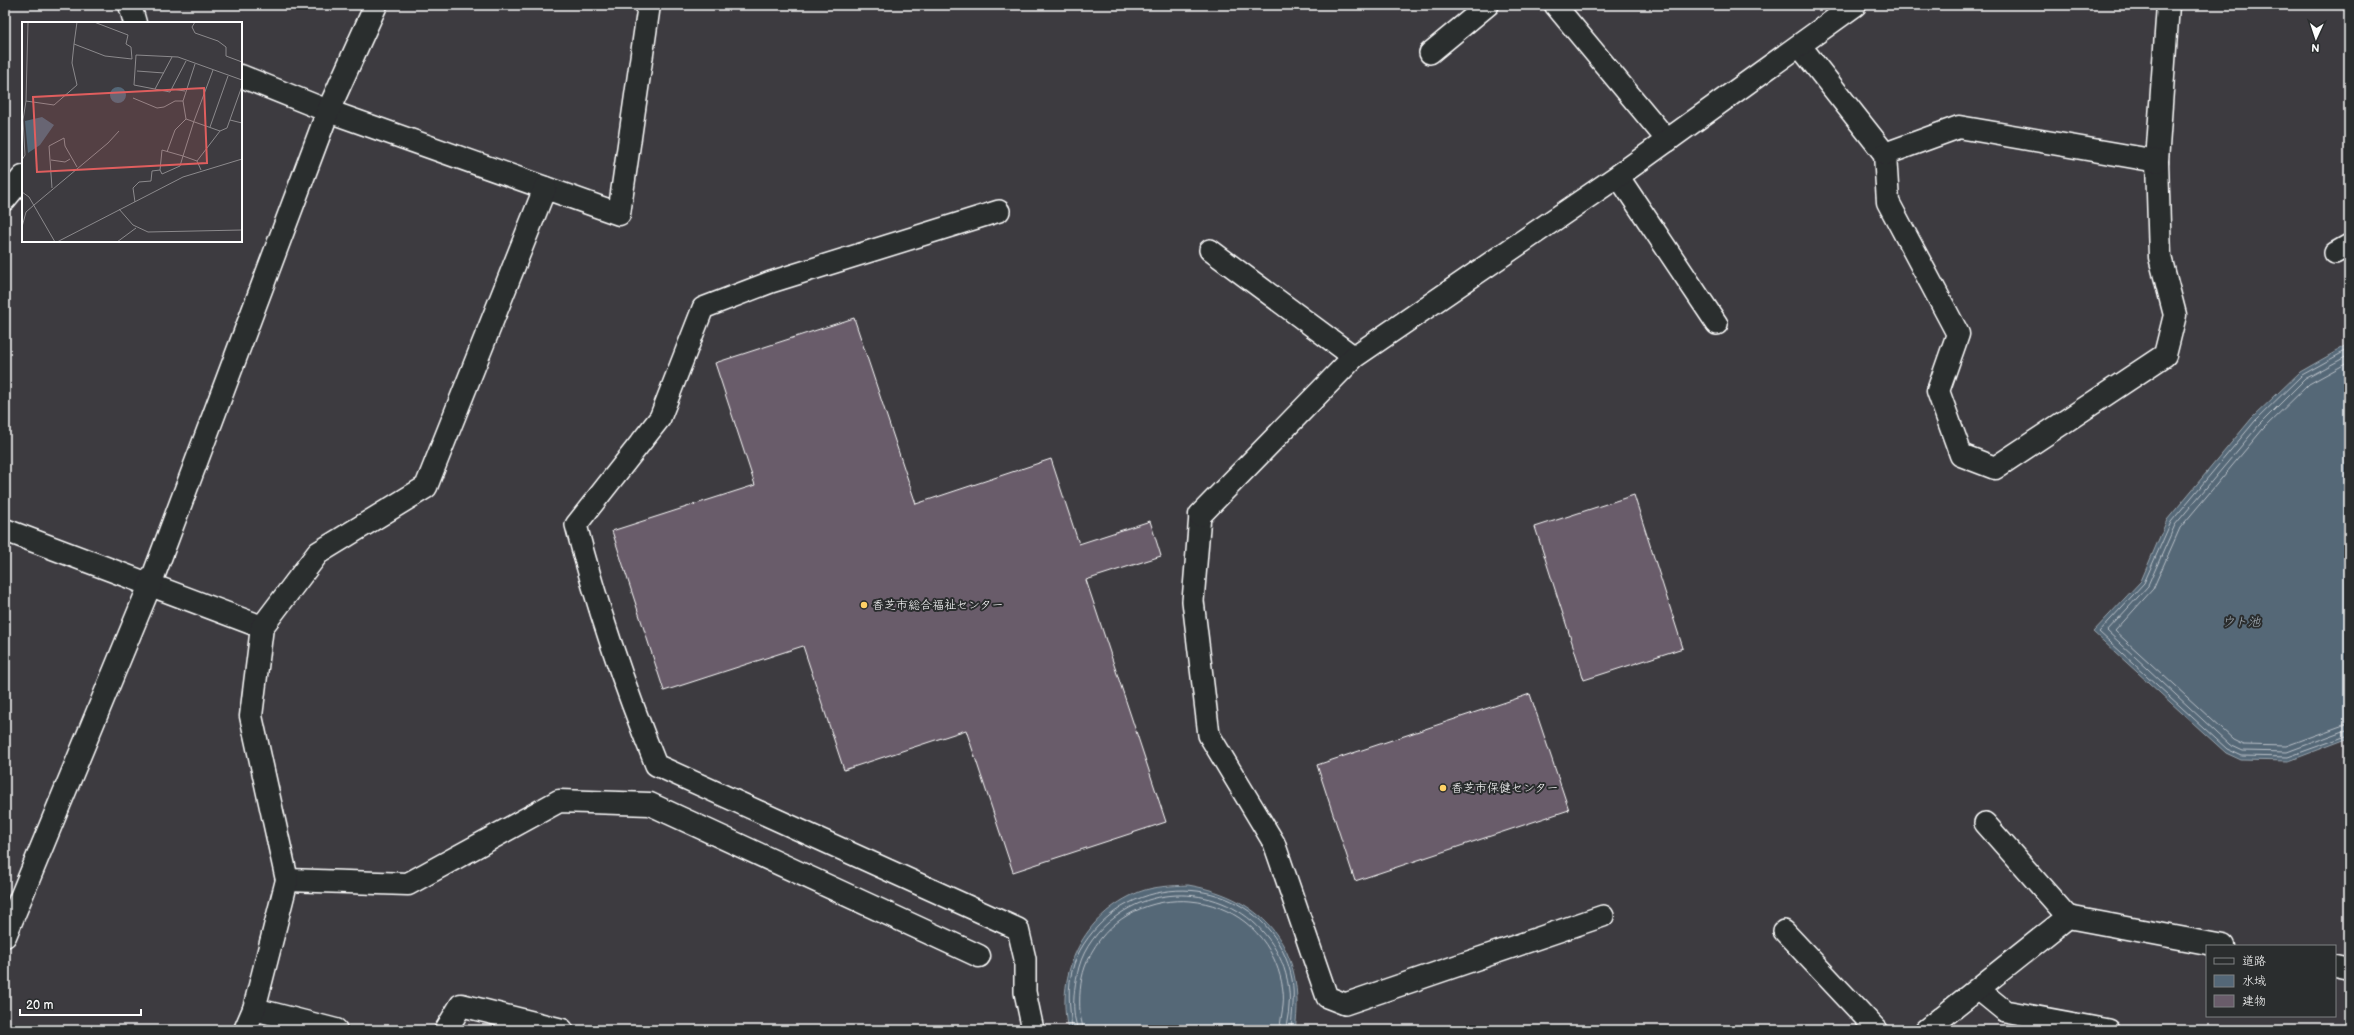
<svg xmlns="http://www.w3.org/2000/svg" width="2354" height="1035" font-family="'Balsamiq Sans','Klee One',sans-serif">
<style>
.water{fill:#546777;stroke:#98a4ad}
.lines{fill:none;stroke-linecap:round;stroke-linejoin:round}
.shore{stroke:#bbc2c9;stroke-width:1}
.building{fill:#695c6a;stroke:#fff}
.lane-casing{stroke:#fff;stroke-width:24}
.street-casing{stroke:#fff;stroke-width:25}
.lane{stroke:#2a2d2e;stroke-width:21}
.street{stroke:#2a2d2e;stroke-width:22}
.poi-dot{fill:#ffd166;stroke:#2a2d2e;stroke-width:1.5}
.labels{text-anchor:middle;stroke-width:4;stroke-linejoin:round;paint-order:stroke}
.poi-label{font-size:12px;fill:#fff;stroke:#2a2d2e;text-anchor:start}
.water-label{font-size:13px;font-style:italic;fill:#aab3bb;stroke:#2a2d2e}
.inset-road{fill:none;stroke:#8b898c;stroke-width:1}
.view{fill:#e05e5e;fill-opacity:0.15;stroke:#e05e5e;stroke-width:2}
.inset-edge{fill:none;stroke:#fff;stroke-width:2}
</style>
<rect width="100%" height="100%" fill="#3d3b40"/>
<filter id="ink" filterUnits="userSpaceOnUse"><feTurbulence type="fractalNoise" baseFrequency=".025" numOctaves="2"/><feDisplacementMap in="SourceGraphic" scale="8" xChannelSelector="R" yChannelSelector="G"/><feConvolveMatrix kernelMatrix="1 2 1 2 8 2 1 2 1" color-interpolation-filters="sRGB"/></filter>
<g filter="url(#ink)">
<g class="water">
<path d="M2349,344v394l-60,23 -48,-1 -15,-7 -133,-121 48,-51 26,-61 85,-102 48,-46z"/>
<path d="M1188,885c78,13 119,66 107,145h-227c-13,-57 16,-116 71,-138 16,-6 32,-6 49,-7z"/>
</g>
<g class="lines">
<g class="shore">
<path d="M2349,349l-47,26 -47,46 -84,101 -27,61 -45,49 128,117 15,7 46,1 61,-22"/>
<path d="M2349,355l-44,24 -46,46 -84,100 -27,61 -41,45 123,114 13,6 44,1 62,-23"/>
<path d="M2349,362l-40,22 -46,45 -83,99 -27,61 -38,42 119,109 10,5 42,1 63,-23"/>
<path d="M1072,1030c-2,-25 -6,-41 2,-66 6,-18 20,-36 35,-48 65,-52 166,-23 183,63 3,18 0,33 -1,51"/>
<path d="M1077,1030c0,-6 -3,-12 -3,-18 -1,-15 1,-30 5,-45 5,-19 19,-37 35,-49 54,-42 134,-25 165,38 7,14 12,34 10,50 0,8 -3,16 -3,24"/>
<path d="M1083,1030c0,-6 -3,-12 -3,-18 -1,-14 0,-31 5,-45 30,-84 151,-90 189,-8 6,13 11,32 9,47 -1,8 -3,16 -3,24"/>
</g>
</g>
<g class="building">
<path d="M854,318l62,186 135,-45 28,85 71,-23 11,35 -75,24 80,242 -153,50 -47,-142 -122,40 -41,-124 -139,45 -52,-160 143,-46 -40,-122z"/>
<path d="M1634,495l49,153 -99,32 -49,-153z"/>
<path d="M1530,694l39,116 -214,71 -38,-116z"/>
</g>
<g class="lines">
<g class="lane-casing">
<g id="lane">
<path d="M1555,5l113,136"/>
<path d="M1430,53l58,-48"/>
<path d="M1618,176l99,148"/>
<path d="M999,211l-228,71 -68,26 -43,110 -84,107c21,82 48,161 80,240l362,164 7,30v33l8,38"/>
<path d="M1210,250l144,107"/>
<path d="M2335,253l14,-8"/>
<path d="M1200,515l-7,86 16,134 65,108 53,154 18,7 258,-88"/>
<path d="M1985,823l83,94"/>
<path d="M1784,931l93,99"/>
<path d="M1978,989l27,22 103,19"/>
</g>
</g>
<g class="street-casing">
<g id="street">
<path d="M130,5l5,18"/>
<path d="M1800,46l85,108 3,48 70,132 -20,57 23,64 34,13 170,-113 10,-40 -15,-58 -3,-96 11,-156"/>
<path d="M241,76l87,35 291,103 30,-209"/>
<path d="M1885,154l74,-27 198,34"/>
<path d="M5,199l18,-22"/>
<path d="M1200,515l154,-158 264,-181 237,-171"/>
<path d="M5,530l257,97"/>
<path d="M287,880l121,4 151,-83 91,3 329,152"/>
<path d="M5,936l145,-351 178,-474 48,-106"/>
<path d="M2335,966l14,3"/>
<path d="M254,1009l82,21"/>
<path d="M245,1030l9,-21 33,-129 -36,-164 11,-89 56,-74 108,-66 119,-299"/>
<path d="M446,1030l15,-25 101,25"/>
<path d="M1926,1030l142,-113 155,29"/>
</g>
</g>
<use href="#lane" class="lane"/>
<use href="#street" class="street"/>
</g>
</g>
<g class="poi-dot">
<circle cx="864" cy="605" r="4"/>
<circle cx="1443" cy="788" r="4"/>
</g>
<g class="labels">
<g class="poi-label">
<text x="872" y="609">香芝市総合福祉センター</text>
<text x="1451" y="792">香芝市保健センター</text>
</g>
<g class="water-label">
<text x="2241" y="626">ウト池</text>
</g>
</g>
<g transform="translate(22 22)">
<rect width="220" height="220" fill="#3d3b40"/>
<path d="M88 73a8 8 0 1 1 16 0a8 8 0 1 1-16 0ZM20,95l12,8 -14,20 -12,8 -3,-32z" fill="#546777"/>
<path class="inset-road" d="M173,0l-3,5 3,6 23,8 8,6v9l16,6M52,22l3,-22M164,39l-16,31 -36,-7 2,-30 42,2 64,23M115,49l27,2M133,67l17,-32M150,67l13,2M111,76l24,10 7,-1 11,-6h8M4,79l28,4 23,-20 -5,-22 2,-19 31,12 27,3 -1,-12 -5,-3 2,-9 -34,-13M164,97l34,12 7,-3 15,-42M208,98l12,3M188,105l18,-51M145,130l8,-22 11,-11 -3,-18 12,-37M0,138l3,-5 -2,-35 3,-19 2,-79M29,138l14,2 5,-3M175,139l23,-30M179,148l-4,-9 -14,-5 -21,-6 -2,20 2,4 18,-8 3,-10 11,-35 19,-51M30,166l-3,-42 15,-8 1,8 12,21M0,170l7,5 26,45M113,180l-2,-14 6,-6 12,-1 1,-10 8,-1M97,187l14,16 15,7 94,-2M0,205l4,-15 8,-7 74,-62 11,-12M35,220l126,-65 59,-18M95,220l19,-14"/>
<path class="view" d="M182,66l3,75 -170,9 -4,-75z"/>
<rect width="220" height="220" class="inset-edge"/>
</g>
<rect width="2354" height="1035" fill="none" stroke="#2a2d2e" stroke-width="20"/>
<rect x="10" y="10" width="2334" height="1015" fill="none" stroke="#fff" stroke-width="1.5" filter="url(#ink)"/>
<rect x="2206" y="945" width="130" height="72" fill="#2a2d2e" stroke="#7f8182"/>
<rect x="2214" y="958" width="20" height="6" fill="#2a2d2e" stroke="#7f8182"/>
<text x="2242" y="965" font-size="12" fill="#ffffff">道路</text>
<rect x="2214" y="975" width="20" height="12" fill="#546777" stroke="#7f8182"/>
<text x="2242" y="985" font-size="12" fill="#ffffff">水域</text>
<rect x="2214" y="995" width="20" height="12" fill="#695c6a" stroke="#7f8182"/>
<text x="2242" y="1005" font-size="12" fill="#ffffff">建物</text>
<g transform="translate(2316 38) rotate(183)" stroke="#2a2d2e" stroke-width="3" paint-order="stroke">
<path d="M0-3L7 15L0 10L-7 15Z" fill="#ffffff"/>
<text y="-6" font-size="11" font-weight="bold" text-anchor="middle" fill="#ffffff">N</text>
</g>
<path d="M20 1009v6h121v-6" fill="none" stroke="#ffffff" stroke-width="2"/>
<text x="26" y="1009" font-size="12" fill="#ffffff" stroke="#2a2d2e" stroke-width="3" paint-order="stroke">20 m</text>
</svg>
